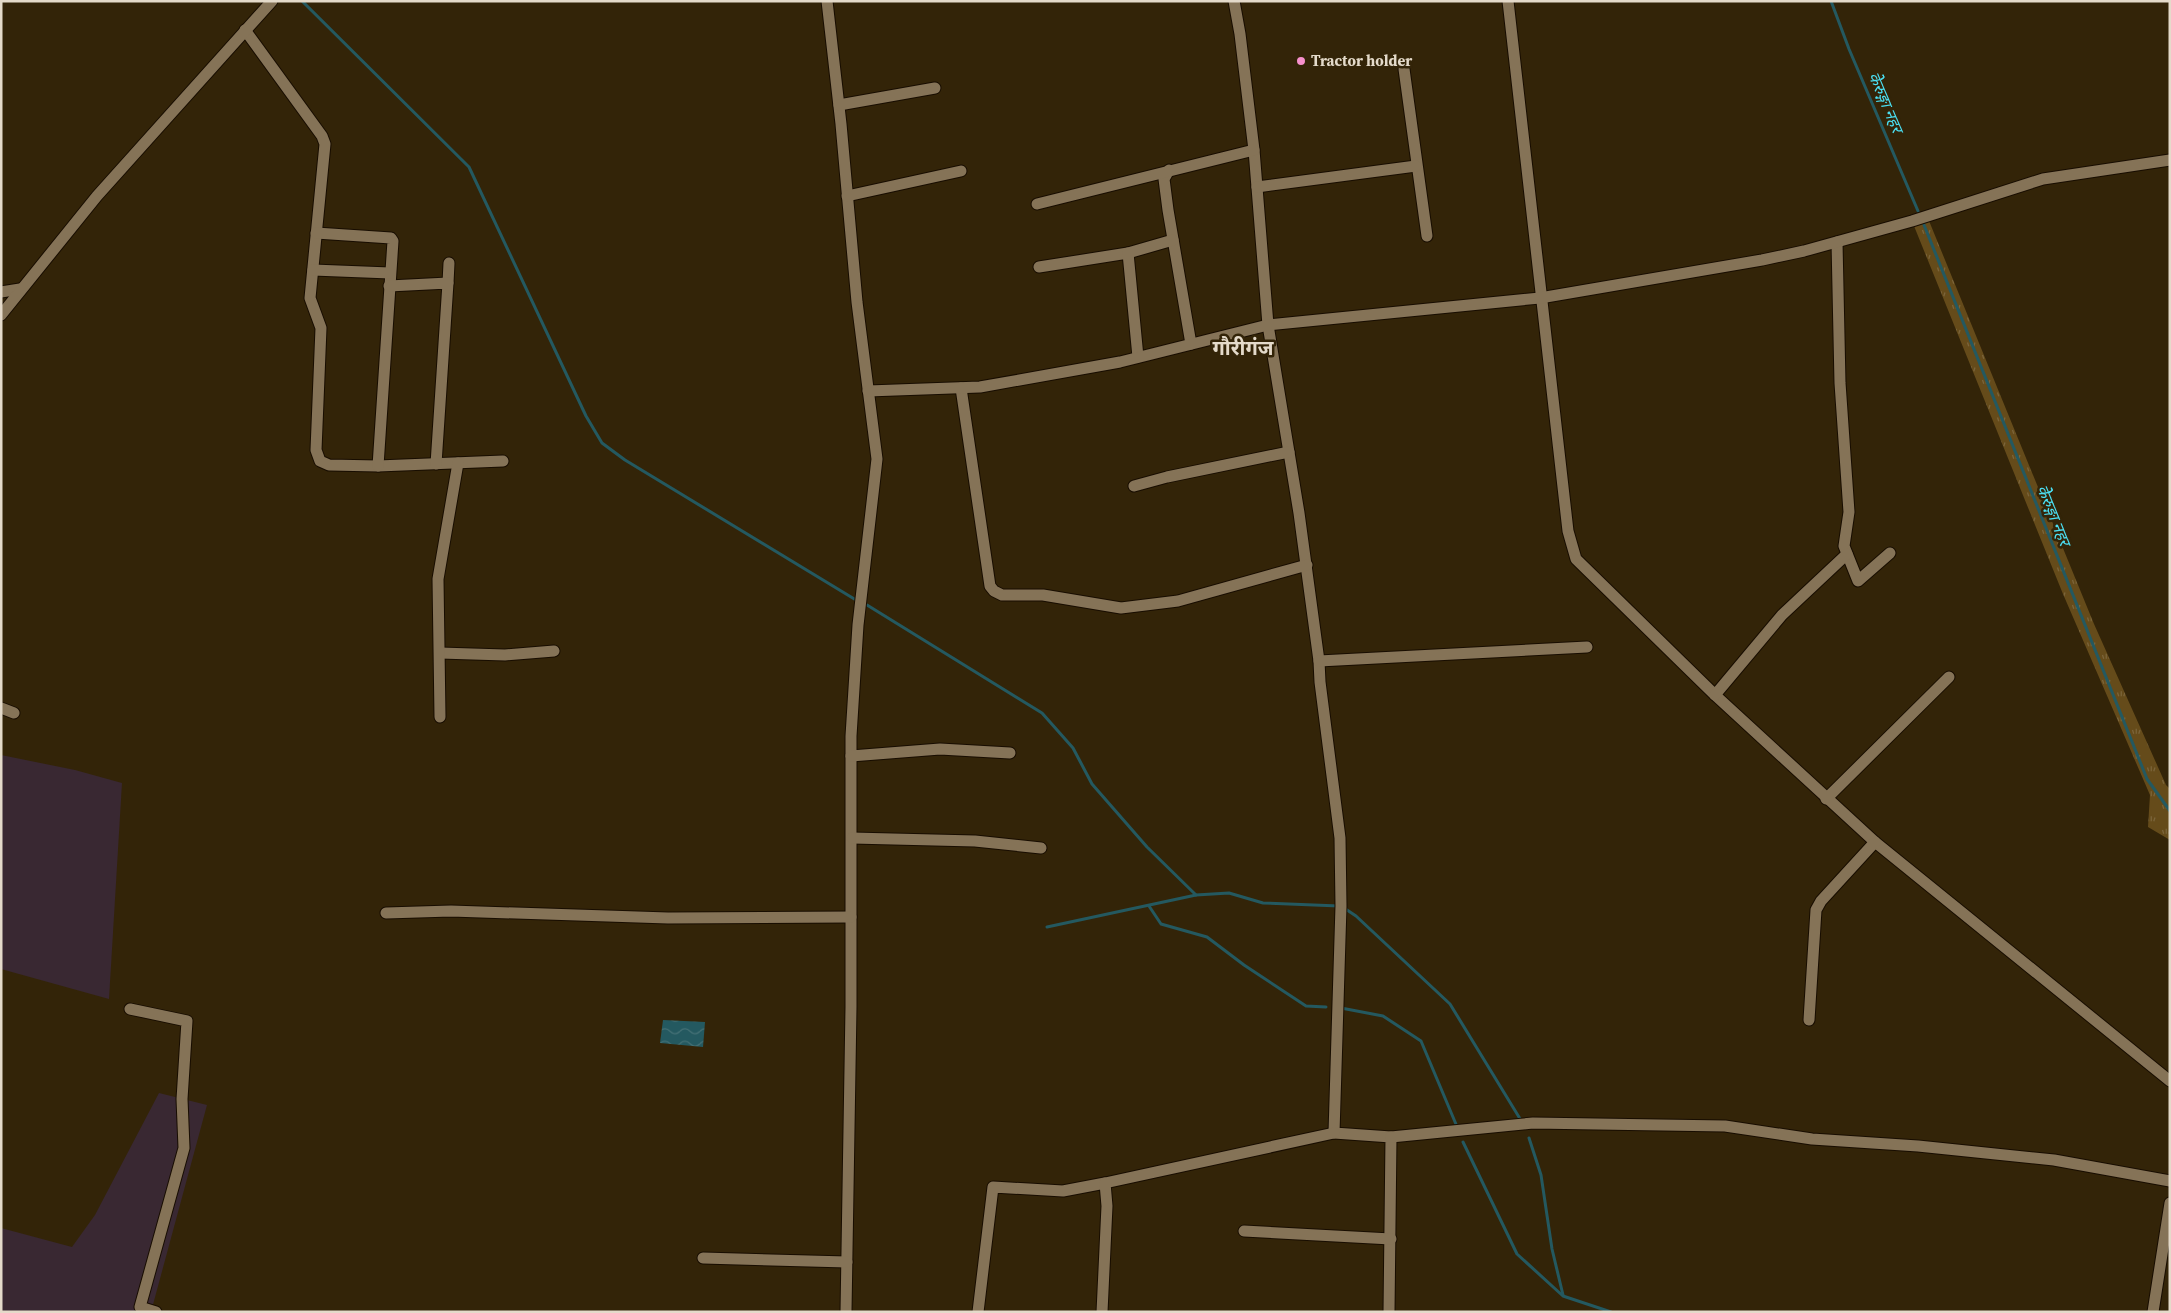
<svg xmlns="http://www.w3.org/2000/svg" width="2171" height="1313" font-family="'Source Serif 4','Noto Sans Devanagari',serif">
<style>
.industrial{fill:#392832}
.grass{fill:url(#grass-tufts)}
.water{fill:url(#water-waves)}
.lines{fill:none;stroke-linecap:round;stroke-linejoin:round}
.stream{stroke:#245960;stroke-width:3}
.minor-casing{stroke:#180d00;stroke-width:13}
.minor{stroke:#857357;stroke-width:11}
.poi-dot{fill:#f790cd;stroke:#332408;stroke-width:2}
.labels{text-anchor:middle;stroke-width:5;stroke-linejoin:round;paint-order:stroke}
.poi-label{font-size:15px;font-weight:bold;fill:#e4daca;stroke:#332408;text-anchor:start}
.water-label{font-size:16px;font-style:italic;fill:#4bdff2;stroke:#332408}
.district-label{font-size:20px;font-weight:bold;fill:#e4daca;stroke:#332408}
</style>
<defs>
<pattern id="grass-tufts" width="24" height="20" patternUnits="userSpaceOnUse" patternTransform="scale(1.25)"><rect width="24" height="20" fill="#654b1a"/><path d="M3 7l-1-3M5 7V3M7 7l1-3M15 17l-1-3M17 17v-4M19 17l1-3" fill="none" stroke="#7b643a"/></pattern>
<pattern id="water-waves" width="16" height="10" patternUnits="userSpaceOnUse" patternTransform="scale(1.25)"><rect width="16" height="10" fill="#245960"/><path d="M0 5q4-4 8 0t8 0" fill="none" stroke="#447075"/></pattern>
</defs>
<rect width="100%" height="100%" fill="#332408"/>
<g class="industrial">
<path d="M1,755l74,15 47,13 -13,216 -108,-30z"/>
<path d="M159,1093l48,12 -56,207h-150v-84l71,19 23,-32z"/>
</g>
<path class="grass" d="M1927,216l167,408 72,161 4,4v51l-22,-13 2,-32 -87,-201 -151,-373z"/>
<path class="water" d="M663,1020l42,2 -2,25 -43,-4z"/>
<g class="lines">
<g class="stream">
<path d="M302,1l167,166 117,249 16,27 23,17 231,140"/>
<path d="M1831,1l18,48 69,162"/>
<path d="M1924,225l223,554 23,32"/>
<path d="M867,605l175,108 31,35 19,36 55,63 49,48"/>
<path d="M1149,906l12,18 46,13 37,28 62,41 20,1"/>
<path d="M1344,908l12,8 94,88 72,118"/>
<path d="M1047,927l149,-32 33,-2 34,10 76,3"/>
<path d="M1341,1008l42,8 38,25 37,88"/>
<path d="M1529,1138l12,37 11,74 11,46"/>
<path d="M1463,1142l54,112 46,42 48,16"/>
</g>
<g class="minor-casing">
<g id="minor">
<path d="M827,1l14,123 16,178 20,157 -19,166 -7,111v271l-5,305"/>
<path d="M1234,1l6,33 14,116 14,175 31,188 20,148 1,21 20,156 1,68 -7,227 57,4 -2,175"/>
<path d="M1508,1l60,530 8,28 139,136 160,147 295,239"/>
<path d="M245,30l77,106 3,8 -15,154 11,30 -5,122 4,11 9,4 49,1 125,-5"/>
<path d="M1404,69l23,167"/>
<path d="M839,105l96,-17"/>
<path d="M1169,170l-5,9 4,31 23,134"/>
<path d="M1257,187l159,-21"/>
<path d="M847,196l114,-25"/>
<path d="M1037,204l217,-54"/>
<path d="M316,233l75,5 2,3 -15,225"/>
<path d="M1837,242l3,141 9,129 -5,34 14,35 32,-28"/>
<path d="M1039,267l89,-14"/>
<path d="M313,270l77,3"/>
<path d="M448,283l1,-20"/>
<path d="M389,286l59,-3 -12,181"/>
<path d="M1,292l19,-3"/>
<path d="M1,315l96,-119 175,-195"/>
<path d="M1138,357l-10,-104 45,-13"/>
<path d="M961,388l29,198 4,5 8,4h41l78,13 57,-7 129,-36"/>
<path d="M868,391l112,-4 140,-25 148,-37 272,-27 222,-38 42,-9 108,-30 131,-42 127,-19"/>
<path d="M1134,486l33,-9 122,-25"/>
<path d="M440,653l65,2 49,-4"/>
<path d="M1319,661l268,-14"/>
<path d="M1715,695l67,-80 65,-61"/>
<path d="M1,708l13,5"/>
<path d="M440,717l-2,-138 20,-116"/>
<path d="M851,756l89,-7 70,4"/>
<path d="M1826,799l123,-122"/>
<path d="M852,838l123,3 66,7"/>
<path d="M386,913l65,-2 217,7 183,-1"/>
<path d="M130,1009l57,12 -5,78 2,49 -44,159 16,5"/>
<path d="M1809,1020l7,-110 5,-9 54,-59"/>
<path d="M1391,1137l142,-14 192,3 87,13 106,7 136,14 116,21"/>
<path d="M1244,1231l147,8"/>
<path d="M703,1258l144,4"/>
<path d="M978,1312l15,-125 70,4 42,-8"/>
<path d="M1102,1312l5,-106 -2,-23 229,-50"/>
<path d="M2153,1312l17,-109"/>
</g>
</g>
<use href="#minor" class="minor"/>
</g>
<circle class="poi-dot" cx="1301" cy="61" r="5"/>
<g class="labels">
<g class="poi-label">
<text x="1311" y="66">Tractor holder</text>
</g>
<g class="water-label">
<text transform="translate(1886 102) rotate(67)" y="6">केेरुङ्गा नहर</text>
<text transform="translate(2054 515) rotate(68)" y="6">केेरुङ्गा नहर</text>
</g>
<g class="district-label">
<text x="1243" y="355">गौरीगंज</text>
</g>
</g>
<rect width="2171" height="1313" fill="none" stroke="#e4daca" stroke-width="5"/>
</svg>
